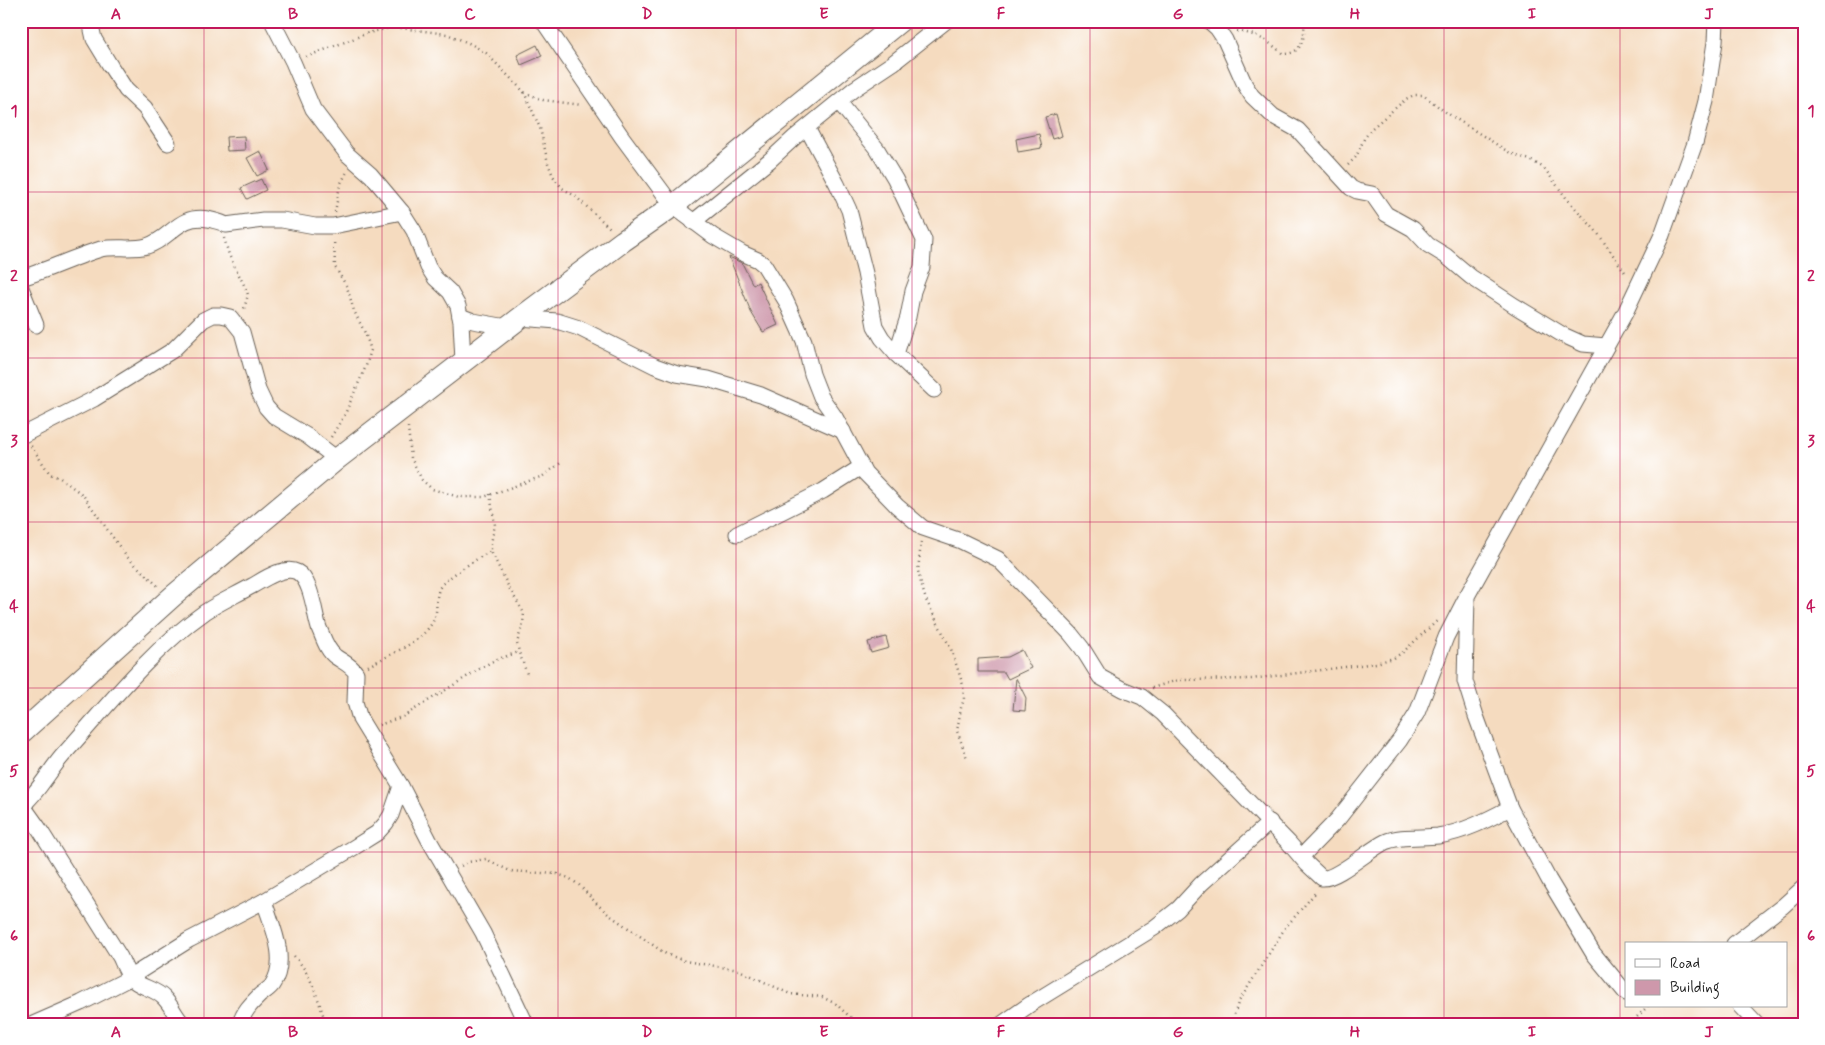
<svg xmlns="http://www.w3.org/2000/svg" width="1825" height="1045" font-family="Mynerve,sans-serif">
<style>
.building{fill:#ce98ab}
.lines{fill:none;stroke-linecap:round;stroke-linejoin:round}
.street-casing{stroke:#685f55;stroke-width:17}
.secondary-casing{stroke:#685f55;stroke-width:23}
.path{stroke:#685f55;stroke-width:2.5;stroke-dasharray:1 4;stroke-linecap:butt}
.street{stroke:#fff;stroke-width:15}
.secondary{stroke:#fff;stroke-width:21}
.grid{fill:none;stroke:#c2185b;stroke-width:1;stroke-opacity:0.55}
.neatline{fill:none;stroke:#c2185b;stroke-width:2}
.grid-label{font-size:16px;text-anchor:middle;font-weight:bold;fill:#c2185b}
</style>
<rect width="100%" height="100%" fill="#fff"/>
<filter id="ink" filterUnits="userSpaceOnUse"><feTurbulence type="fractalNoise" baseFrequency=".02" numOctaves="2"/><feDisplacementMap in="SourceGraphic" scale="10" xChannelSelector="R" yChannelSelector="G"/><feConvolveMatrix kernelMatrix="1 2 1 2 8 2 1 2 1" color-interpolation-filters="sRGB"/></filter>
<filter id="wash" filterUnits="userSpaceOnUse"><feTurbulence type="fractalNoise" baseFrequency=".0096" numOctaves="4" result="noise"/><feDisplacementMap in="SourceGraphic" scale="20" xChannelSelector="R" yChannelSelector="G"/><feGaussianBlur stdDeviation="1.12" result="paint"/><feColorMatrix in="noise" values="0 0 0 0 0 0 0 0 0 0 0 0 0 0 0 0 0 1.4 0 .05"/><feComposite in="paint" operator="in"/></filter>
<g filter="url(#wash)">
<rect width="100%" height="100%" fill="#f5dbbf"/>
<g id="blocks">
<g class="building">
<path d="M537,45l5,11 -21,9 -4,-10z"/>
<path d="M1056,114l6,22 -10,3 -7,-22z"/>
<path d="M1039,134l3,14 -24,4 -2,-13z"/>
<path d="M244,136l1,14 -18,1 -1,-14z"/>
<path d="M260,151l9,19 -12,6 -10,-18z"/>
<path d="M261,179l5,11 -19,9 -6,-11z"/>
<path d="M729,257l13,6 11,22 5,-3 20,43 -15,7 -12,-20z"/>
<path d="M886,637l3,11 -18,5 -3,-11z"/>
<path d="M1022,650l9,18 -23,11 -4,-7h-26v-13l30,-2z"/>
<path d="M1016,678l10,20 -1,13 -12,-1z"/>
</g>
</g>
</g>
<g filter="url(#ink)">
<use href="#blocks" fill-opacity="0" stroke="#685f55" stroke-width="1"/>
<g class="lines">
<g class="street-casing">
<g id="street">
<path d="M90,21l4,18 17,28 15,23 19,18 23,35"/>
<path d="M272,21l21,41 20,47 34,45 24,21 31,37 12,19 14,36 7,11 15,14 8,14 3,16 2,39"/>
<path d="M543,21l79,116 51,69 40,30 29,17 16,7 6,5 22,36 18,40 8,33 9,23 14,20 30,56 32,33 26,22 38,13 37,18 72,74 12,15 18,29 22,12 20,8 21,17 126,129 18,21 15,14c14,2 48,-29 63,-36 15,-7 37,-4 53,-6 26,-4 49,-16 72,-28"/>
<path d="M1209,21l8,7 8,12 20,45 7,11 21,20 25,14 53,58 6,3 15,3 14,20 27,15 15,16 18,11 25,21 44,29 48,29 20,9 23,2"/>
<path d="M839,102l38,47 18,30 29,61 -2,27 -9,24 -5,26 -12,37"/>
<path d="M807,128l30,56 12,26 16,63 10,53 7,12 14,16 38,36"/>
<path d="M693,222l76,-61 26,-24 59,-48 39,-26 53,-42"/>
<path d="M21,278c27,-8 53,-21 80,-29 15,-3 32,1 46,-3 25,-8 31,-32 61,-27 6,2 12,2 18,6l37,-5h19l33,6h18l69,-14"/>
<path d="M21,288l15,37"/>
<path d="M460,316l13,5 34,6"/>
<path d="M520,318l37,3 22,7 76,38 22,8 31,5 53,16 82,36"/>
<path d="M21,436l73,-37 79,-49 30,-30 10,-5h8l9,2 12,15 16,58 8,17 8,9 33,20 30,23"/>
<path d="M737,534l86,-43 38,-24"/>
<path d="M23,806l15,21 82,130c3,6 6,15 11,21 9,10 24,10 33,20 8,8 11,18 19,26"/>
<path d="M21,807c18,-15 27,-35 43,-53 44,-49 87,-104 141,-142 15,-10 31,-17 47,-26 11,-6 32,-21 45,-14 15,8 17,41 22,56 4,9 8,23 17,29 7,5 15,8 20,16l-1,29 5,17 41,67 28,54 54,93 43,91"/>
<path d="M1301,857l37,-38 62,-79 17,-27 29,-76 20,-39"/>
<path d="M1734,944l49,-38 21,-19"/>
<path d="M1626,993l-33,-40 -44,-73 -39,-72 -34,-92 -11,-35 2,-85 158,-283 37,-78 33,-92 11,-42 9,-59 1,-21"/>
<path d="M1740,1006l17,18"/>
<path d="M33,1024l48,-21 43,-22 65,-41 75,-39 89,-53 24,-15 9,-10 5,-8 10,-29"/>
<path d="M240,1024c3,-12 11,-20 20,-29 4,-3 9,-6 12,-10 17,-25 0,-59 -8,-84"/>
<path d="M1002,1024l27,-19 125,-77 24,-19 23,-25 69,-62"/>
</g>
</g>
<g class="secondary-casing">
<path id="secondary" d="M21,733l152,-137 164,-137 183,-141 103,-77 50,-35 227,-185"/>
</g>
<g class="path">
<path d="M1237,31c19,3 32,10 46,23 20,0 22,-17 21,-33"/>
<path d="M306,57l62,-24 25,-6 54,7 24,10 15,9 38,39 19,8 39,5"/>
<path d="M524,92l16,36 8,35 5,13 9,12 13,8 36,33"/>
<path d="M1348,165l8,-8 8,-18 8,-11 34,-29 8,-4h9l24,18 63,40 20,7 14,8 23,31 30,33 30,43"/>
<path d="M335,212l5,-27 7,-13"/>
<path d="M224,238l5,17 18,36 1,4 -5,17"/>
<path d="M408,427l3,31 11,22 10,9 27,8h25l59,-21 19,-14"/>
<path d="M331,437l14,-23 21,-48 5,-16 -6,-17 -11,-22 -7,-24 -12,-20 -1,-28"/>
<path d="M31,446l19,28 10,4 23,17 43,61 32,30"/>
<path d="M490,494l5,31 -4,18v8l18,37 15,25 -1,10 -6,20 2,9 8,22"/>
<path d="M921,542l-3,29 4,16 4,13 25,49 12,36 1,14 -3,9 -4,23 10,27"/>
<path d="M368,666c15,-8 47,-22 57,-34 17,-18 8,-24 14,-43 4,-10 41,-32 52,-38"/>
<path d="M1152,688l26,-8 73,-1 125,-16 18,-5 9,-6 34,-31"/>
<path d="M379,725l25,-9 80,-50 11,-6 24,-8"/>
<path d="M461,866l7,-4 18,-3 24,12 47,3 12,4 10,7 19,20 10,9 58,40 19,7 54,9 51,24 32,3 14,7 14,13 10,7"/>
<path d="M294,956c18,19 24,43 32,68"/>
<path d="M1231,1024l7,-21 47,-75 31,-36"/>
<path d="M1630,1024l18,-18"/>
</g>
<use href="#street" class="street"/>
<use href="#secondary" class="secondary"/>
</g>
</g>
<path class="grid" d="M204,21v1003M382,21v1003M558,21v1003M736,21v1003M912,21v1003M1090,21v1003M1266,21v1003M1444,21v1003M1620,21v1003M21,192h1783M21,358h1783M21,522h1783M21,688h1783M21,852h1783"/>
<rect width="1825" height="1045" fill="none" stroke="#fff" stroke-width="55"/>
<rect x="1625" y="942" width="162" height="65" fill="#ffffff" stroke="#a4a4a4"/>
<rect x="1635" y="959" width="25" height="8" fill="#ffffff" stroke="#a4a4a4"/>
<text x="1670" y="968" font-size="15" fill="#1c1c1c">Road</text>
<rect x="1635" y="980" width="25" height="15" fill="#ce98ab" stroke="#a4a4a4"/>
<text x="1670" y="992" font-size="15" fill="#1c1c1c">Building</text>
<rect x="28" y="28" width="1770" height="990" class="neatline"/>
<g class="grid-label">
<text x="116" y="19">A</text>
<text x="293" y="19">B</text>
<text x="470" y="19">C</text>
<text x="647" y="19">D</text>
<text x="824" y="19">E</text>
<text x="1001" y="19">F</text>
<text x="1178" y="19">G</text>
<text x="1355" y="19">H</text>
<text x="1532" y="19">I</text>
<text x="1709" y="19">J</text>
<text x="14" y="116">1</text>
<text x="1811" y="116">1</text>
<text x="14" y="281">2</text>
<text x="1811" y="281">2</text>
<text x="14" y="446">3</text>
<text x="1811" y="446">3</text>
<text x="14" y="611">4</text>
<text x="1811" y="611">4</text>
<text x="14" y="776">5</text>
<text x="1811" y="776">5</text>
<text x="14" y="941">6</text>
<text x="1811" y="941">6</text>
<text x="116" y="1037">A</text>
<text x="293" y="1037">B</text>
<text x="470" y="1037">C</text>
<text x="647" y="1037">D</text>
<text x="824" y="1037">E</text>
<text x="1001" y="1037">F</text>
<text x="1178" y="1037">G</text>
<text x="1355" y="1037">H</text>
<text x="1532" y="1037">I</text>
<text x="1709" y="1037">J</text>
</g>
</svg>
